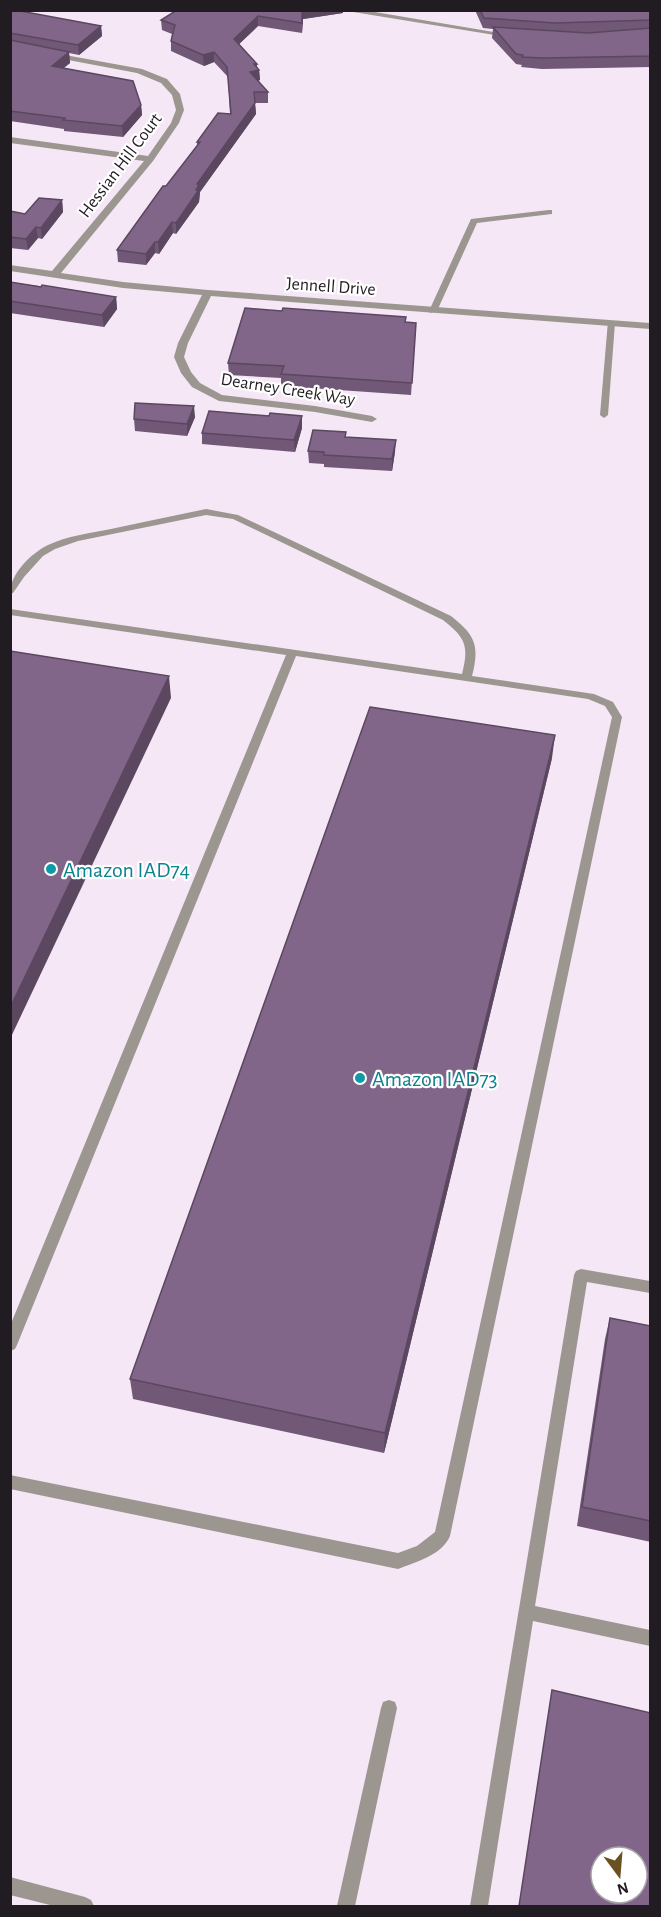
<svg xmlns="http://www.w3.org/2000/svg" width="661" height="1917" font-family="'Alegreya Sans',sans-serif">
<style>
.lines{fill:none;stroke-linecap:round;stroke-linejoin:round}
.service{fill:#9b968f;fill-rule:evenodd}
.minor{fill:#9b968f;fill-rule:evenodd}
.wall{fill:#705876}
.shaded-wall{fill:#5b4760}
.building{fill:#826689;stroke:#5b4760;stroke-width:1.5;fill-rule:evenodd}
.culture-dot{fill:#0f9aa8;stroke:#fff;stroke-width:2}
.labels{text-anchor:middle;stroke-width:4.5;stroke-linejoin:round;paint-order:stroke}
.far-street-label{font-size:18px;fill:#211c21;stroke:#fff}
.culture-label{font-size:22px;fill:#0d838f;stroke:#fff;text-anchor:start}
</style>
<rect width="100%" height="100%" fill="#f5e7f6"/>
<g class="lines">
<g class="service">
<path d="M549,210h3v4l-75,9 -40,88 -7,2 -1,-2 42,-92z"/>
<path d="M608,321l7,2 -7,92 -4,3 -4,-3z"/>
<path d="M206,509l32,6 213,101c24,19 29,29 21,60l122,18 19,8 9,15 -172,819c-8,19 -34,26 -52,33l-388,-80v-14l388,78 19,-7 18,-14 177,-815 -7,-11 -17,-7 -292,-43 -279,689 -2,4 -5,2v-25l276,-671 -276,-40v-6l452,65c7,-28 4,-36 -19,-54l-210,-101 -27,-4 -128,26 -23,8 -12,7 -19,21 -11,16 -3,1c0,-20 20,-40 38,-49 19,-9 42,-12 63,-16 31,-7 63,-13 95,-20z"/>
<path d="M581,1269l69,12v12l-63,-11 -52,324 115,24v16l-117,-25 -45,285h-18l104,-631 2,-4z"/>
<path d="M389,1700l6,2 2,6 -42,198h-18l44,-198 2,-6z"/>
<path d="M10,1877l75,20 6,3 3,6h-40l-44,-11z"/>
</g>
<g class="minor">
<path d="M341,10h22l154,26 -4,2z"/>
<path d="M10,45l132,24 25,10 13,15 4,16 -5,13 -26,38 -92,112 62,9 85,8 442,33v6l-439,-33 -23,47 -4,14 7,15 9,11 22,12 93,11 57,10 5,3 -5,3 -57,-10 -96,-11 -27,-14 -11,-14 -7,-16 4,-14 24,-48 -79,-7 -113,-17v-6l42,6 92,-110 -134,-18v-6l138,19 23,-33 5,-13 -4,-15 -11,-12 -24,-10 -127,-24z"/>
</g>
</g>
<g class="wall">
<path d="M10,10l91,16 1,10 -23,19 -10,-2 1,10 -7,5 78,37 1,10 -19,22 -59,-6v-2l-54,-8z"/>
<path d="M177,10h166v3l-40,6 -1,14 -44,-7 -19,18 18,20v3l2,3 1,10 -2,1 10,11v11h-13l1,11 -56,78 -1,10 -23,32 -3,-1 -14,21 -4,-1 -9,12 -28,-3 -1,-12 80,-104v-4l33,-28 -2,-37 -14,-15 -10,4 -33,-15v-10l1,-7 -10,-4 -1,-10z"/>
<path d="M475,10h176v57l-109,2 -21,-2 1,-2 -6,-1 -24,-26 1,-9 -10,-1z"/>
<path d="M62,200l1,12 -21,27 -4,-1 -10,12 -18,-2v-37l15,3z"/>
<path d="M10,282l106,15 1,12 -13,18 -94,-14z"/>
<path d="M406,322l10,1 -5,72 -130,-9v-8l-52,-3 -1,-12z"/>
<path d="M195,417l-8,19 -52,-5 -1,-12z"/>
<path d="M302,428l-7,24 -93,-8v-11z"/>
<path d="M346,437l49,15 -3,19 -68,-4v-3l-15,-1 -1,-12z"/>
<path d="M552,758l-168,695 -251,-54 -3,-20z"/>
<path d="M610,1318l41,8v216l-74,-16 28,-187z"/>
<path d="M552,1690l99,216h-132z"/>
</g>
<g class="shaded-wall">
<path d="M302,10h41v3l-40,6 -1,14z"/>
<path d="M258,16v10l-24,23v-10z"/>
<path d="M101,26l1,10 -23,19 -1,-10z"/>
<path d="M69,52l1,11 -17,14 -1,-11z"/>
<path d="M214,52v10l-10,4 -1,-11z"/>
<path d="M254,64h3v6h2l1,10 -10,2v-10z"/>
<path d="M255,103l1,11 -56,78 -1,10 -23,32v-11l21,-39z"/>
<path d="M141,105l1,10 -19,22 -1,-11z"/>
<path d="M62,200l1,12 -21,27 -1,-11z"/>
<path d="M172,222l1,11 -14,21 -1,-12z"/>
<path d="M36,227l2,11 -10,12 -2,-11z"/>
<path d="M155,242v11l-9,12v-11z"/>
<path d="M116,297l1,12 -13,18 -2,-12z"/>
<path d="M194,406l1,11 -8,19v-12z"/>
<path d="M302,416v12l-7,24 -1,-12z"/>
<path d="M396,440l-1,12 -3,19v-12z"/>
<path d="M169,676l2,22 -161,341v-31z"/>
<path d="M555,735l-3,23 -168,695 1,-20z"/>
</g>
<g class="building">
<path d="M10,10h5l86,16 -23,19 -68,-12z"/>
<path d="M177,10h125v13l-44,-7 -24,23 23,25h-3l5,6 -9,2 18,20h-14l1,11 -58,81 2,1 -3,5 2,1 -22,32 -4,-1 -14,20h-3l-9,12 -29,-4 46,-64h3l34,-44h-3l21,-29 13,1 -4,-47 -13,-15 -11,3 -32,-14 4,-16 -14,-5z"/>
<path d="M480,10h171v10l-96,3 -71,-5z"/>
<path d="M493,27l95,6 63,-5v28l-108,2 -21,-1 1,-2 -7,-1z"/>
<path d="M10,40l59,12 -17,14 81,15 8,24 -19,21 -59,-6 2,-2 -55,-7z"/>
<path d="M39,198l23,2 -21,28 -5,-1 -10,12 -16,-2v-26l15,3z"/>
<path d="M10,282l31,5 1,-2 74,12 -14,18 -92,-14z"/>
<path d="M245,308l37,3 1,-3 123,9 -1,5 11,1 -4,60 -131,-9 3,-8 -56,-3z"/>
<path d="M135,403l59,3 -7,18 -53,-5z"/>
<path d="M209,411l60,5 1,-3 32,3 -8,24 -92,-7z"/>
<path d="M313,430l33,2 -1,5 51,3 -4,19 -68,-4v-3l-16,-1z"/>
<path d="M10,651l159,25 -159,332z"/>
<path d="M370,707l185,28 -170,698 -255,-54z"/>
<path d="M610,1318l41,8v195l-69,-14z"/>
<path d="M552,1690l99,23v193h-132zM601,1857h36v36h-36z"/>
</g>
<g class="culture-dot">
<circle cx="51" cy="869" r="6"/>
<circle cx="360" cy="1078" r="6"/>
</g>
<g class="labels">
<g class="far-street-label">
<text transform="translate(120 165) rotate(-53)" y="6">Hessian Hill Court</text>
<text transform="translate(331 286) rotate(4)" y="6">Jennell Drive</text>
<text transform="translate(288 389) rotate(9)" y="6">Dearney Creek Way</text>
</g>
<g class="culture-label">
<text x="63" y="877">Amazon IAD74</text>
<text x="372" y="1086">Amazon IAD73</text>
</g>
</g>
<rect width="661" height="1917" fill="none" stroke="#211c21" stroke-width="24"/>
<g transform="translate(619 1875) rotate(164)"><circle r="28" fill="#ffffff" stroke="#a6a4a6" stroke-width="1.5"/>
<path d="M0-4.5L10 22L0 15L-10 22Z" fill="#6a5122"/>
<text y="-9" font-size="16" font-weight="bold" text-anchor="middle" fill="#211c21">N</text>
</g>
</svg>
